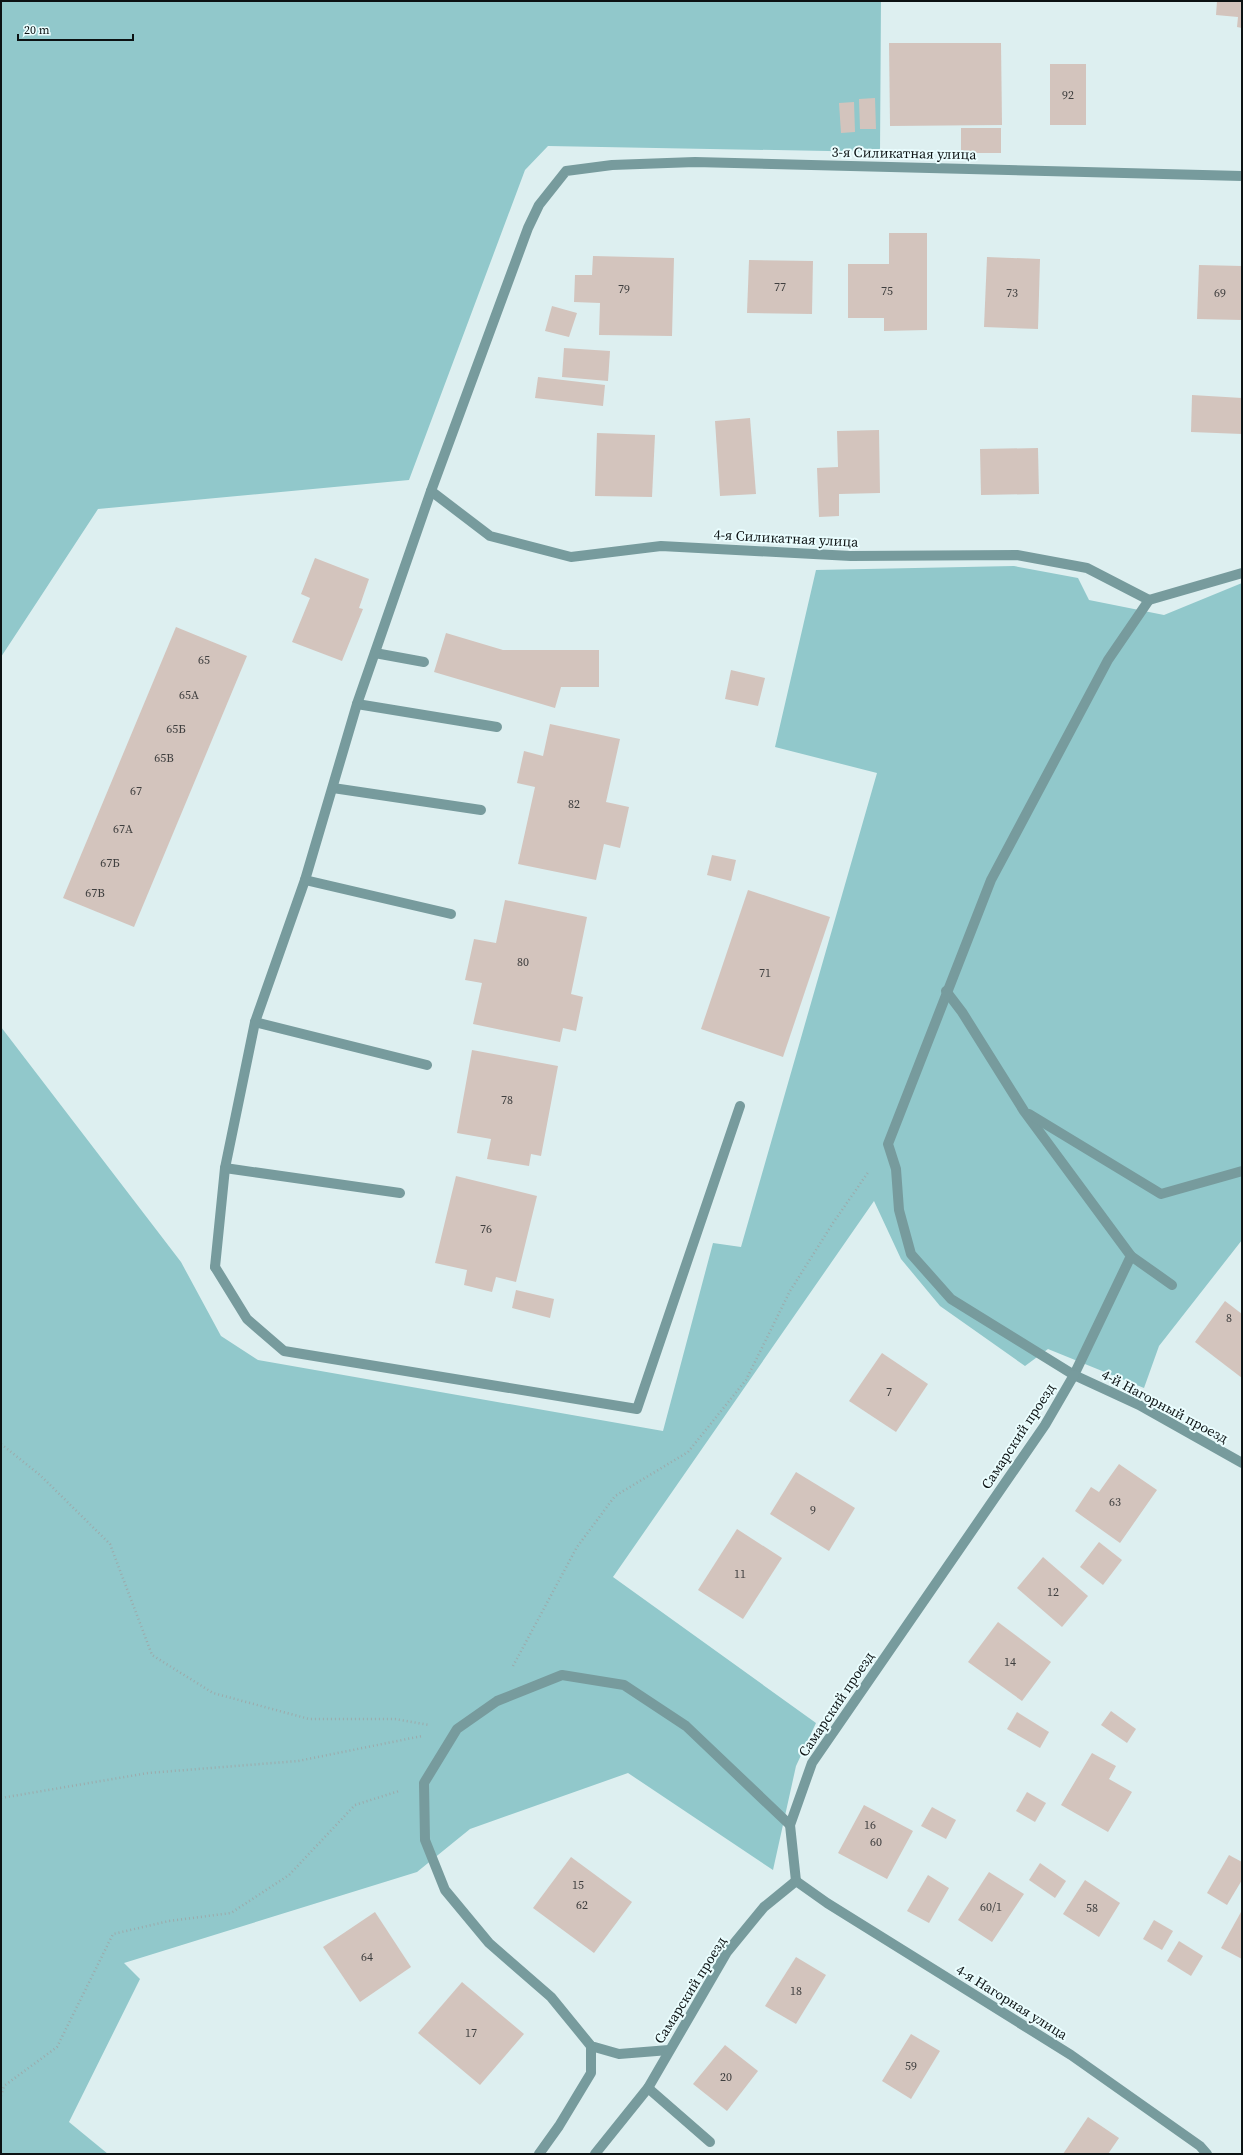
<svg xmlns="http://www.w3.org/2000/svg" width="1243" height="2155" font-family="'Source Serif 4',serif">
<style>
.green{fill:#91c8cb}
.building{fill:#d3c4bd}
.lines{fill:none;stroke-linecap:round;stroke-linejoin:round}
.path{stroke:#9caaab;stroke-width:2.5;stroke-dasharray:1 3;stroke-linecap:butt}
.lane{stroke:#779b9d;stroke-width:10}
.street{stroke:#779b9d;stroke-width:10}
.labels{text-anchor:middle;stroke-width:4;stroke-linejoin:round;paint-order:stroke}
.number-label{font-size:12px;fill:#3e3e3e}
.street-label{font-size:14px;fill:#0c1213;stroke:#eafdfe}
</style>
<rect width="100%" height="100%" fill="#ddeff0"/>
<g class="green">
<path d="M1,1h880l-1,151 -332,-6 -23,24 -116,310 -311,29 -97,148z"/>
<path d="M1014,566l64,12 11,22 75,15 78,-32v657l-83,106 -15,42 -96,-39 -23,17 -85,-60 -39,-47 -27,-58 -261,376 203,146 -20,43 -23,104 -145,-97 -158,56 -53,43 -293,91 16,16 -71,143 39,32h-107v-1127l180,235 40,74 37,24 405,71 50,-188 28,4 136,-474 -102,-26 41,-177z"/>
</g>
<g class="building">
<path d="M1217,1h25v27l-5,-1 1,-10 -22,-2z"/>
<path d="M889,43h112l1,82 -112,1z"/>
<rect x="1050" y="64" width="36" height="61"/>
<path d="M875,98l1,31h-16l-1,-30z"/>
<path d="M854,102l1,30 -14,1 -2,-30z"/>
<rect x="961" y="128" width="40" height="25"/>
<path d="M889,233h38v97l-43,1v-13h-36v-54h41z"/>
<path d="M593,256l81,2 -2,78 -73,-1 1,-32 -26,-1 1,-27h17z"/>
<path d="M987,257l53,2 -2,70 -54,-2z"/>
<path d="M749,260l64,1 -1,53 -65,-1z"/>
<path d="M1199,265l43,1v54l-45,-1z"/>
<path d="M552,306l25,7 -8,24 -24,-6z"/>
<path d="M564,348l46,3 -2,30 -46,-4z"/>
<path d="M538,377l67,8 -2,21 -68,-8z"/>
<path d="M1192,395l50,3v36l-51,-2z"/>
<path d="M750,418l6,76 -36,2 -5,-75z"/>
<path d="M879,430l1,63 -41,1v22l-20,1 -2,-49 21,-1 -1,-36z"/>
<path d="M597,433l58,2 -3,62 -57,-1z"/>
<path d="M1038,448l1,46 -58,1 -1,-46z"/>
<path d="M315,558l54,21 -10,29 4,1 -21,52 -50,-19 18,-44 -9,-4z"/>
<path d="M176,627l71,29 -113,271 -71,-29z"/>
<path d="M446,633l57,17h96v37h-38l-6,21 -121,-36z"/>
<path d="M731,670l34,8 -7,28 -33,-7z"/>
<path d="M550,724l70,15 -14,63 23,5 -9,41 -16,-4 -8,36 -78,-16 17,-77 -18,-4 7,-32 19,5z"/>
<path d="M712,855l24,5 -5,21 -24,-6z"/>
<path d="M748,890l82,27 -47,140 -82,-28z"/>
<path d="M505,900l82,17 -16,77 12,3 -7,34 -13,-3 -3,14 -87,-18 9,-41 -17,-3 9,-41 22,4z"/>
<path d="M472,1050l86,16 -17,90 -10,-2 -2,12 -42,-7 4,-20 -34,-6z"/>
<path d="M456,1176l81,20 -21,86 -20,-5 -4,15 -28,-7 3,-15 -32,-7z"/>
<path d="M516,1290l38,9 -4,19 -38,-10z"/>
<path d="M1225,1301l17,13v64l-47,-36z"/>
<path d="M882,1353l46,31 -32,48 -47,-31z"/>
<path d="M1119,1464l38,26 -37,53 -45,-32 16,-24 8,5z"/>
<path d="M796,1472l59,36 -26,43 -59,-37z"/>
<path d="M737,1529l45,29 -39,61 -45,-29z"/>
<path d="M1099,1542l23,18 -19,25 -23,-18z"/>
<path d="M1043,1557l45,39 -26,31 -45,-39z"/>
<path d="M998,1622l53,40 -29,39 -54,-39z"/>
<path d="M1111,1711l25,18 -9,14 -26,-18z"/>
<path d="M1017,1712l32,20 -9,16 -33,-19z"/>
<path d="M1092,1753l24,13 -7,13 23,13 -24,40 -47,-27z"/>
<path d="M1027,1792l19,11 -11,19 -19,-11z"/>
<path d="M864,1805l49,26 -26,48 -49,-26z"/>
<path d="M932,1807l24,13 -10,19 -25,-13z"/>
<path d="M1229,1855l13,7v18l-15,25 -20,-12z"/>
<path d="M571,1857l61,45 -38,51 -61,-45z"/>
<path d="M1040,1863l26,18 -11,17 -26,-18z"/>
<path d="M989,1872l35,22 -32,48 -34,-22z"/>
<path d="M928,1875l21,13 -20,35 -22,-12z"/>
<path d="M1085,1880l35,23 -21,34 -36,-23z"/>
<path d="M375,1912l36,55 -51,35 -37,-55z"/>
<path d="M1241,1912h1v47l-21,-11z"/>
<path d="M1154,1920l19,11 -11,19 -19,-11z"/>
<path d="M1179,1941l24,15 -12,20 -24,-15z"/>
<path d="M796,1957l30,18 -30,49 -31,-18z"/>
<path d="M462,1982l62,52 -44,51 -62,-52z"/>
<path d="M911,2034l29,17 -29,48 -29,-18z"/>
<path d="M725,2045l33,26 -31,40 -34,-27z"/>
<path d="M1088,2117l31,21 -11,16h-45z"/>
</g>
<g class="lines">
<g class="path">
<path d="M1,1444l39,31 70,69 42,111 61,38 96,26h86l34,6"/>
<path d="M513,1666l64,-119 38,-51 73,-44 58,-72 44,-89 43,-68 36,-52"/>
<path d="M1,1798l147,-25 150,-12 124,-25"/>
<path d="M1,2096l3,-10 53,-39 56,-113 56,-13 62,-8 58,-38 66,-70 44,-14"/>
</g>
<g class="lane">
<path d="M375,653l49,9"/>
<path d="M357,704l140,23"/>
<path d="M333,788l148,22"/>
<path d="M305,880l146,34"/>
<path d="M946,991l16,21 62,99 107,145 -57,119"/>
<path d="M255,1022l172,43"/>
<path d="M1029,1114l132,80 81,-23"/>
<path d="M225,1168l175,25"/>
<path d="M1131,1256l41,29"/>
<path d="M215,1267l32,52 37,32 353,58 103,-303"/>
<path d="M669,2050l-50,4 -28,-8 -40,-49 -62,-54 -44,-53 -20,-50 -1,-57 33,-54 40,-28 65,-26 62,10 62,41 104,99"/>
<path d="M648,2088l62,54"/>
<path d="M539,2154l20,-28 32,-53v-27"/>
</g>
<g class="street">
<path d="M431,491l59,45 81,21 90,-11 190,10 166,-1 70,13 62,32"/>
<path d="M1149,600l-41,60 -117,220 -103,264 8,25 3,41 12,44 40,45 123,76 65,30 103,58"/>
<path d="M1149,600l93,-27"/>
<path d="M215,1267l10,-99 30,-146 50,-142 52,-176 74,-213 97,-263 11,-23 27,-34 46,-6 83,-3 547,14"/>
<path d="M796,1881l-6,-56 22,-62 233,-338 29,-50"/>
<path d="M796,1881l31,22 244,152 129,91 7,8"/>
<path d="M595,2154l53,-66 79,-136 37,-45 32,-26"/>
</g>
</g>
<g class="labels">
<g class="number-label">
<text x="1068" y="99">92</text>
<text x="780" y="291">77</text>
<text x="624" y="293">79</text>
<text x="887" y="295">75</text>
<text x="1012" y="297">73</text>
<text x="1220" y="297">69</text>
<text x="204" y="664">65</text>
<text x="189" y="699">65А</text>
<text x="176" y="733">65Б</text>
<text x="164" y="762">65В</text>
<text x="136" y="795">67</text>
<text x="574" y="808">82</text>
<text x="123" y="833">67А</text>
<text x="110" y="867">67Б</text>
<text x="95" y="897">67В</text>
<text x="523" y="966">80</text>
<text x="765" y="977">71</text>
<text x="507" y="1104">78</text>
<text x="486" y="1233">76</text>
<text x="1229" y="1322">8</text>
<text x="889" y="1396">7</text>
<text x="1115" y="1506">63</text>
<text x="813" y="1514">9</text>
<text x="740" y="1578">11</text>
<text x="1053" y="1596">12</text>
<text x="1010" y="1666">14</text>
<text x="870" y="1829">16</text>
<text x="876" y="1846">60</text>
<text x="578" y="1889">15</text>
<text x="582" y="1909">62</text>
<text x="991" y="1911">60/1</text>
<text x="1092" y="1912">58</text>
<text x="367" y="1961">64</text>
<text x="796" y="1995">18</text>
<text x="471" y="2037">17</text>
<text x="911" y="2070">59</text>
<text x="726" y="2081">20</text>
</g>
<g class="street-label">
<text transform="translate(904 153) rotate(1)" y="5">3-я Силикатная улица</text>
<text transform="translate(786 538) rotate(3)" y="5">4-я Силикатная улица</text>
<text transform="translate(1165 1406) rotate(28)" y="5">4-й Нагорный проезд</text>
<text transform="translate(1018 1436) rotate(-57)" y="5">Самарский проезд</text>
<text transform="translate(836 1704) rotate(-56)" y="5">Самарский проезд</text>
<text transform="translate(690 1990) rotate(-58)" y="5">Самарский проезд</text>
<text transform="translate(1012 2002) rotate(32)" y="5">4-я Нагорная улица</text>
</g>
</g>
<rect width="1243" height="2155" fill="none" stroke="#0c1213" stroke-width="4"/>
<path d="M18 34v6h115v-6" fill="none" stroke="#0c1213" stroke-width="2"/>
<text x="24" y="34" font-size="12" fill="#0c1213" stroke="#eafdfe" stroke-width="3" paint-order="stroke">20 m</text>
</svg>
